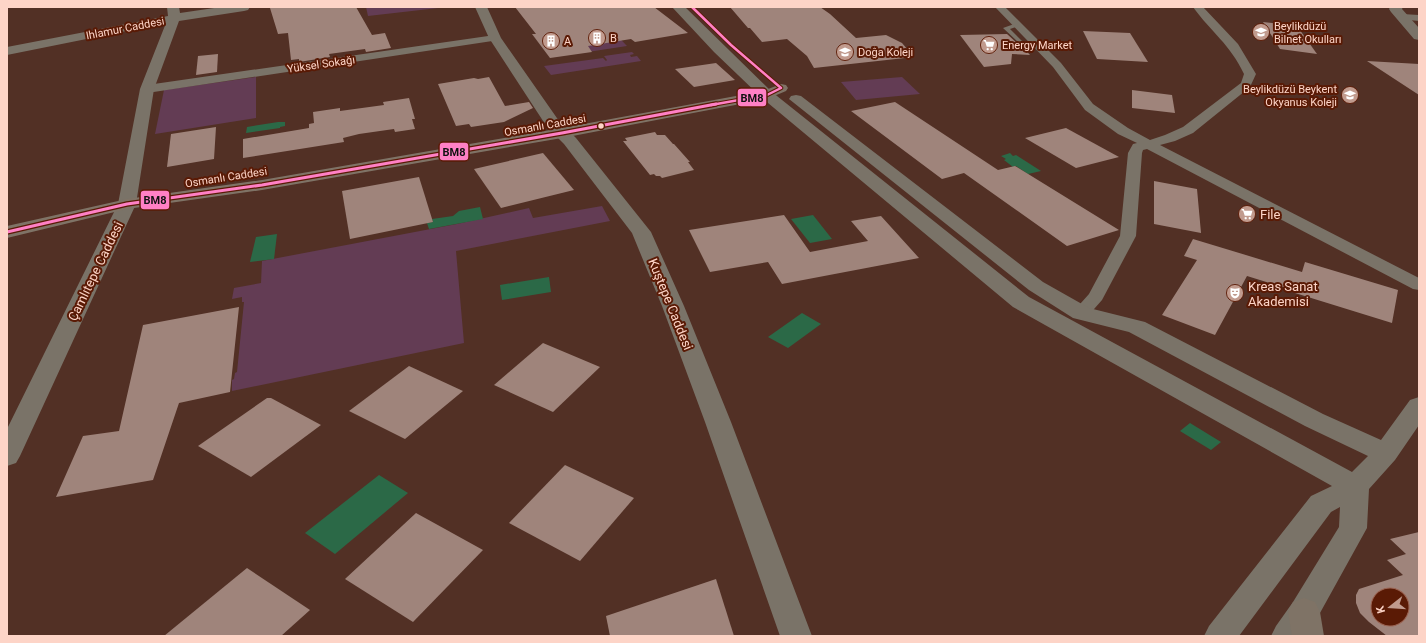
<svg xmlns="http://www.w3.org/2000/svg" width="1426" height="643" font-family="Roboto,sans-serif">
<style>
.green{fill:#633c54}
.water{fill:#2b6947}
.building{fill:#9f847b;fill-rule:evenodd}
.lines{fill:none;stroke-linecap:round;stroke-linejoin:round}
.service{fill:#7a7368;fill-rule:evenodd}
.minor{fill:#7a7368;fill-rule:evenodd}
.tertiary{fill:#7a7368;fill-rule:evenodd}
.secondary{fill:#7f7366;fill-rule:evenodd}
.bus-1-far1-casing{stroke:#5a1a05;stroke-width:4.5}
.bus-1-casing{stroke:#5a1a05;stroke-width:5.5}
.bus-1-far1{stroke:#ff80c5;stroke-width:2.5}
.bus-1{stroke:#ff80c5;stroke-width:3}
.bus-dot{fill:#fdd4c7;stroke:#5a1a05;stroke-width:1.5}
.labels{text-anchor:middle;stroke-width:4;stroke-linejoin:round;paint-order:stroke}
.far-poi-label{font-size:11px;fill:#fdd4c7;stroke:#5a1a05;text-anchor:start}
.far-street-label{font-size:11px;fill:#fdd4c7;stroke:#5a1a05}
.poi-label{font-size:13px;fill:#fdd4c7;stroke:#5a1a05;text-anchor:start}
.street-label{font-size:13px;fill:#fdd4c7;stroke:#5a1a05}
.line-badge{stroke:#5a1a05;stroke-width:1.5}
.pale-badge-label{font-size:11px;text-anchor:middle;font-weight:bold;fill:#111}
</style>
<rect width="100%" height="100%" fill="#523025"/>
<g class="green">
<path d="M366,7h81l-79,9z"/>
<path d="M604,22l23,24 -46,7z"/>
<path d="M632,52l2,2 -4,1 1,2 6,-1 4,5 -90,14 -7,-9 59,-8 3,3 1,-1 -3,-4z"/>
<path d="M256,77v41l-101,16 9,-44z"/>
<path d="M902,77l18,17 -64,6 -15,-18z"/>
<path d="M602,206l8,15 -154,30 8,92 -232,48v-11l2,-1 1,-6 2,-1 7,-70h-2v-5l-10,2 2,-11 27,-5 1,-22 195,-37 72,-16 4,10z"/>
</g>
<g class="water">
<path d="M278,122h7v4l-5,1v1l-34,5 1,-6z"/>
<path d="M1010,153l3,3 3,-1 25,16 -13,3 -12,-8 -3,1 -9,-7 2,-1 -5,-3z"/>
<path d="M480,207l3,12 -54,10 -2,-6 6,-1 -1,-3 21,-3 6,-5z"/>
<path d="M813,215l19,24 -22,4 -19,-24z"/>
<path d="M277,234l-3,25 -24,3 6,-25z"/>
<path d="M549,277l2,15 -49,8 -2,-15z"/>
<path d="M802,313l19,11 -33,24 -20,-11z"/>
<path d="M1190,423l31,19 -10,8 -31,-19z"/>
<path d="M379,475l29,18 -73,61 -30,-21z"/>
</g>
<g class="building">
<path d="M280,7h76l16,28 13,-2 6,15 -25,4 -1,-3 -36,5 1,3 -31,5v-3l-8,1 -3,-27 -10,1 -8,-26z"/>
<path d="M515,7h139l34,26 -53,9 -4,-3 -43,7 4,6 -42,6 -18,-24h4z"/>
<path d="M730,7h90l10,7 26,24 30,-3 16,8 12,14 -100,11 -7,-12 -20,-17 -25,3 -12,-14h-2z"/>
<path d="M1263,22l34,4 20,28 -37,-5z"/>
<path d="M1083,31l47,2 18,29 -51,-3z"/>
<path d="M1007,34l12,11 3,1 8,9 -18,-1 -1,10 -27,3 -24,-32z"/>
<path d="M218,54l-1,18 -21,3 2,-19z"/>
<path d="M1367,61l52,3v31z"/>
<path d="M716,63l19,17 -41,7 -19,-18z"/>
<path d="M489,77l16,29 24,-4 4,6 -29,14 -33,5 -2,-3 -13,2 -18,-42 36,-6 4,1z"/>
<path d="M1132,90l40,5 3,18 -43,-5z"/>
<path d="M409,98l6,21h-3l3,10 -20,3 -1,-3 -35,5 -16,4 1,4 -101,16v-19l66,-11v-4l5,-1 -1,-11 27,-4v3l44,-6 -1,-3z"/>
<path d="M895,102l103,68 17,-4 104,64 -52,16 -103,-73 -22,6 -91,-68z"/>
<path d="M216,127l-2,32 -47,8 4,-33z"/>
<path d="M1066,128l53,29 -43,11 -51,-30z"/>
<path d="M655,132l2,3h8l8,9h1l16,18h-2l6,8 -32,8 -2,-2h-4l-2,-2 -4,1 -27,-34h4l-2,-3z"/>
<path d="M543,153l31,37 -73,18 -27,-39z"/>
<path d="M419,177l14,45 -83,17 -8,-48z"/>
<path d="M1154,181l43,8 4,44 -47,-9z"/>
<path d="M784,215l26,37 58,-11 -17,-20 30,-5 38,42 -137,26 -14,-22 -58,10 -21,-42z"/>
<path d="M1193,239l109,33 3,-10 93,28 -6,33 -97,-30 1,-2 -49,-15 -32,59 -53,-20 35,-55 -13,-4z"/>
<path d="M239,307l-9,85 -51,11 -26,77 -97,17 27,-61 36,-5 24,-106z"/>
<path d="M543,343l57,24 -47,45 -59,-27z"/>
<path d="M409,366l54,25 -58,48 -56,-28z"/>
<path d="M267,398h4l50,27 -70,52 -53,-31z"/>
<path d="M565,465l69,33 -54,63 -71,-38z"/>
<path d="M416,513l67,37 -70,72 -68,-43z"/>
<path d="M1419,532v104h-32l-18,-14 -9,-9 -4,-10v-8l3,-6 44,-14 -16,-15 19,-6 -16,-15zM1378,595h24v24h-24z"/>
<path d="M247,568l63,42 -29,26h-117z"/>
<path d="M716,579l18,57h-124l-4,-20z"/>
</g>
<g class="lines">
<path class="service" d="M1017,23l2,1v2l-9,3 13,13 15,1v2l-18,-1 -17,-16z"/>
<g class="minor">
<path d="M995,7h10l56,56 32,41 35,24 22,12 15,-5 18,-8 58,-44 3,-9c-14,-30 -33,-42 -51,-67h10l35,37 18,30 -6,13 -57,46 -18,8 -15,4 259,133v12l-6,-1 -266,-140 -4,1 -1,3 -6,83 -34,64 -15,17 -6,1 -6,-1 -3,-4 17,-19 31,-58 8,-83 5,-9 4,-1 -19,-9 -33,-24 -32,-43z"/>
<path d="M1402,14l17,1v6l-21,-2 -1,-2z"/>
<path d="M495,35l4,1 1,2 -1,2 -352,53 -4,-1 -2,-3 2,-3 4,-1z"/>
</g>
<g class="tertiary">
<path d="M167,7h12l1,6 41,-6h29l-2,3 -4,1 -65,10 -25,68 -18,115 -116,252 -4,7 -9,3v-37l111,-225 22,-115 26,-66 -159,32v-8l161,-31z"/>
<path d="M475,7h12l14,31 58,83 17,17 75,94 33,74 47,116 81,214h-32l-75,-214 -43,-116 -30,-73 -68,-89 -17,-17 -58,-89z"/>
<path d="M672,7h13l87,85 257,205 323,175 16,-16 -63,-30 -176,-94 -56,-14 -44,-28 -240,-191 2,-3 5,-1 5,1 242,186 46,26 56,14 178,92 58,26 29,-40 9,-3v28l-24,35 -26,29 -2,39 -52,94 -10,14h-34l5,-10 17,-24 46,-75 1,-20 -9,5 -92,124h-35l5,-10 102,-130 21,-10 -319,-179 -251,-209 -48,-46z"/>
<path d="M1390,7h13l-1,2 17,19v12l-5,-1 -23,-27 -2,-3z"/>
</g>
<g class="secondary">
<path d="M781,84l5,1 2,3 -2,3 -19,8 -205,39 -300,52 -135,19 -120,29v-12l120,-27 135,-19 300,-52 201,-37z"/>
<path d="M1304,598l11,4 5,10 4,24h-32l-4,-24 5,-10z"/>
</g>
<g class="bus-1-far1-casing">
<path id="bus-1-far1" d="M692,7l39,38 50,43 -14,7 -56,10"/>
</g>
<g class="bus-1-casing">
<path id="bus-1" d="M7,232l120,-28 135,-19 300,-52 154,-29"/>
</g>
<use href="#bus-1-far1" class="bus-1-far1"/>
<use href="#bus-1" class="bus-1"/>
</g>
<defs>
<g id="school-disc" transform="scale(0.9)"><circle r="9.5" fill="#c19b8e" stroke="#5a1a05"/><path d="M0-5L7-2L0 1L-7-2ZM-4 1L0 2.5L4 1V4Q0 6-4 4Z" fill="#fff"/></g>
<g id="building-disc" transform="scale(0.9)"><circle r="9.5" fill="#c19b8e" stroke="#5a1a05"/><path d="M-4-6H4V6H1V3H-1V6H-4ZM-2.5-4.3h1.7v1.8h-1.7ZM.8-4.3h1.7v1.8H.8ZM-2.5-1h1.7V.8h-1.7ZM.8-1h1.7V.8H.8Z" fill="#fff"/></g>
<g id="supermarket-disc" transform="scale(0.9)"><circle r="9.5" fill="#c19b8e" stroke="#5a1a05"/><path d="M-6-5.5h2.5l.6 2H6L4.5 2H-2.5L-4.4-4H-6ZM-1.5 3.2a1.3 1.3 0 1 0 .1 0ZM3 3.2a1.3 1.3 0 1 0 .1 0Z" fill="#fff"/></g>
<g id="theatre-disc" transform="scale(0.9)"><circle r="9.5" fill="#c19b8e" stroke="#5a1a05"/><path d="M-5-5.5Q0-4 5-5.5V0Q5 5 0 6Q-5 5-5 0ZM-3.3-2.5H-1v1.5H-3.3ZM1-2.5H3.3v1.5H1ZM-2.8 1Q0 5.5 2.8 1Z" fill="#fff"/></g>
</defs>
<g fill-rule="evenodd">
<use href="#school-disc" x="1261" y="32"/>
<use href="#building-disc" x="597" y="38"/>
<use href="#building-disc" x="551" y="41"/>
<use href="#supermarket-disc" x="989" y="45"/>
<use href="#school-disc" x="845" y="52"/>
<use href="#school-disc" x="1350" y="95"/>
<use href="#supermarket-disc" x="1247" y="214"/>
<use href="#theatre-disc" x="1235" y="293"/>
</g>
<circle class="bus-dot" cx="601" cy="126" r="3.5"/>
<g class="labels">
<g class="far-poi-label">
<text x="1274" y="30">Beylikdüzü<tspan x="1274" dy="13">Bilnet Okulları</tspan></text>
<text x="610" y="42">B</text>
<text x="564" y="45">A</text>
<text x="1002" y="49">Energy Market</text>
<text x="858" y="56">Doğa Koleji</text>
<text x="1337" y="93" text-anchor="end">Beylikdüzü Beykent<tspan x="1337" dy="13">Okyanus Koleji</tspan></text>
</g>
<g class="far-street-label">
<text transform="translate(125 28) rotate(-11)" y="4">Ihlamur Caddesi</text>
<text transform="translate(321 64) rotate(-8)" y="4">Yüksel Sokağı</text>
<text transform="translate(545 125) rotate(-10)" y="4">Osmanlı Caddesi</text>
<text transform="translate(226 177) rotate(-9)" y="4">Osmanlı Caddesi</text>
</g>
<g class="poi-label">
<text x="1260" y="219">File</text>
<text x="1248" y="291">Kreas Sanat<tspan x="1248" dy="15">Akademisi</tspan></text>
</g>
<g class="street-label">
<text transform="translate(95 271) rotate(-64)" y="5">Çamlıtepe Caddesi</text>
<text transform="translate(671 304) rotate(68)" y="5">Kuştepe Caddesi</text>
</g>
</g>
<g class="line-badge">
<rect x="737" y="88" width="30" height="19" rx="4" fill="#ff80c5"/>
<rect x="439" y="142" width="30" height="19" rx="4" fill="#ff80c5"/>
<rect x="140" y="190" width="30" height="20" rx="4" fill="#ff80c5"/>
</g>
<g class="pale-badge-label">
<text x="752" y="102">BM8</text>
<text x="454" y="156">BM8</text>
<text x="155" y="204">BM8</text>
</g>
<rect width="1426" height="643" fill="none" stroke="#fdd4c7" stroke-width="16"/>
<g transform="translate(1390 607) rotate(253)"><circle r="19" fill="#5a1a05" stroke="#9b6453"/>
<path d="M0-3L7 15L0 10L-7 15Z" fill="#c19b8e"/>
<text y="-6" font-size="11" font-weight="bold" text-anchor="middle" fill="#fdd4c7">K</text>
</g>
</svg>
